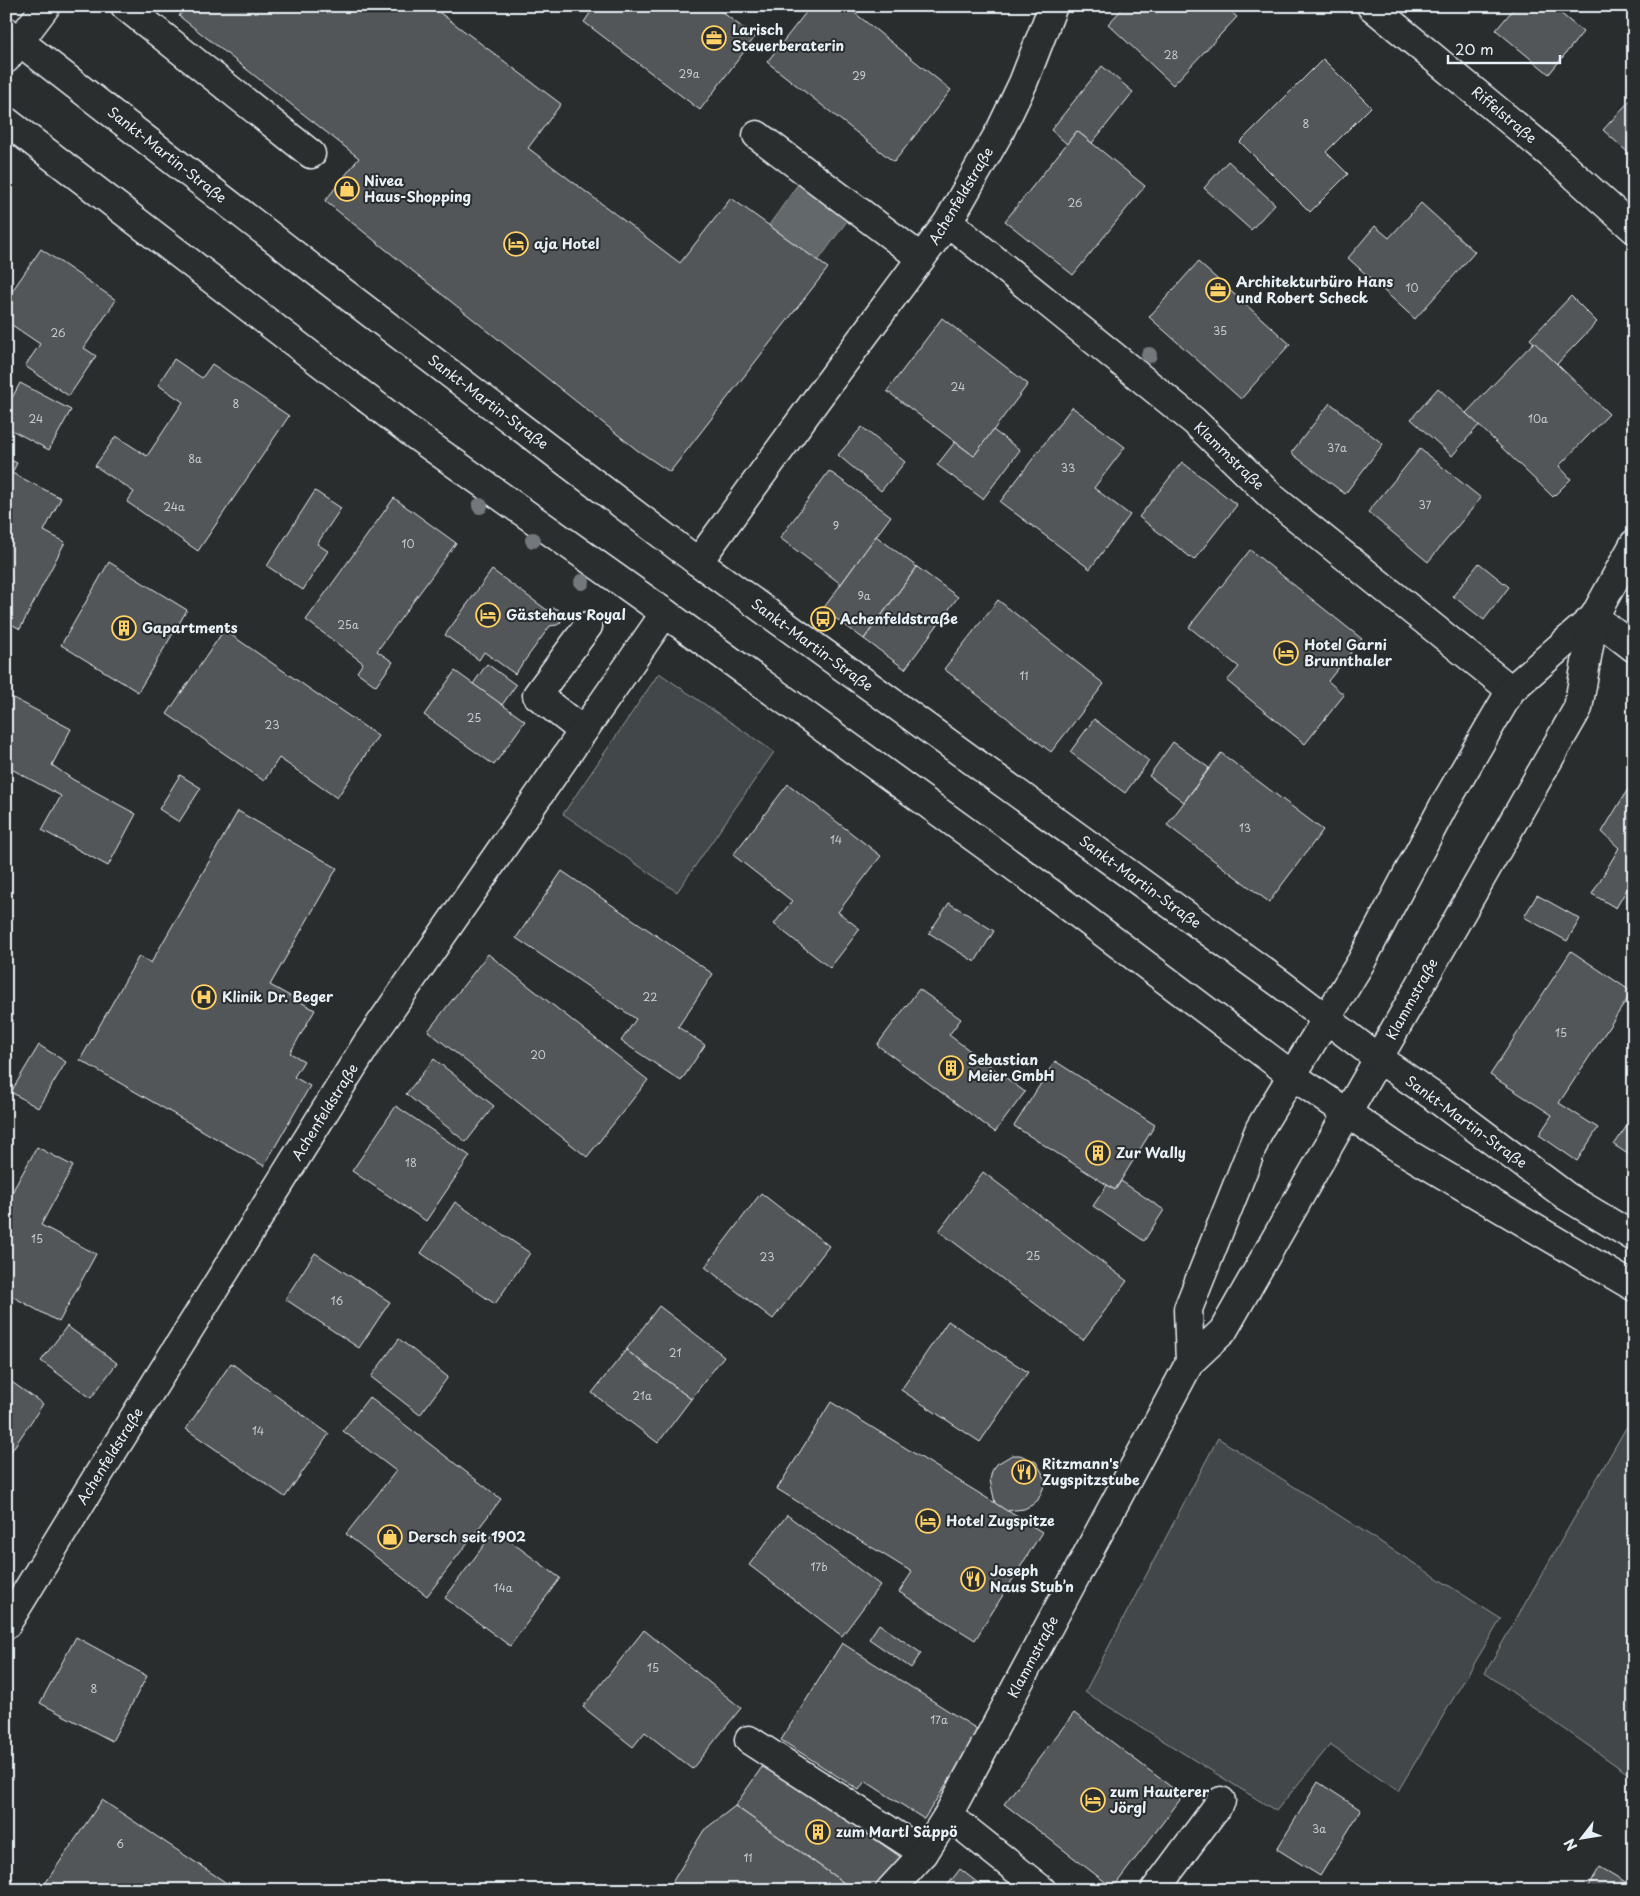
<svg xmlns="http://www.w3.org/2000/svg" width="1640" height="1896" font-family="'Playpen Sans',sans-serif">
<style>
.green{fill:#424648;stroke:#959ca0}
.water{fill:#63686b;stroke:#989fa3}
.building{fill:#535759;stroke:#e8f1f8}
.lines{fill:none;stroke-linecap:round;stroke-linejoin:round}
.minor-casing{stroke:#e8f1f8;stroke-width:31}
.major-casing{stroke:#e8f1f8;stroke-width:31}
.minor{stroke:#2a2d2e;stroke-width:28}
.major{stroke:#2a2d2e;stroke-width:28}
.tree{fill:#73787b}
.labels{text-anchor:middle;stroke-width:4;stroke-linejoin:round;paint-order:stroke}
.number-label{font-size:11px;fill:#c3cad0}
.poi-label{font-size:14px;font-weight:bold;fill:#e8f1f8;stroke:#2a2d2e;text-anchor:start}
.street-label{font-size:14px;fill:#e8f1f8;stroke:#2a2d2e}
</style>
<rect width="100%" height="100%" fill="#2a2d2e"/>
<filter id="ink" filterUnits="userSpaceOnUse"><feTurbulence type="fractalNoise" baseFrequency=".02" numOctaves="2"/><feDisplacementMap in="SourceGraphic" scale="10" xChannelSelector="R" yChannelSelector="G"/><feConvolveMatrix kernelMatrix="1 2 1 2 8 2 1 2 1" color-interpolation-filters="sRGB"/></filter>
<g filter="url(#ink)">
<g class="green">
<path d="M659,673l115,79 -97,140 -114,-78z"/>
<path d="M1634,1414v364l-149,-105z"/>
<path d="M1218,1438l283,181 -103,172 -68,-46 -54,66 -191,-119z"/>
</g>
<path class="water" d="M801,180l49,37 -32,44 -49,-36z"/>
<g class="building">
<path d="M186,6h245l130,98 -33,44 152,115 51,-65 97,70 -158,204 -33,-22 -312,-249 34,-43 -180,-142z"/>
<path d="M595,6h119l41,31 -55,73 -116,-88z"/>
<path d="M811,6h35l105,84 -57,72 -127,-100z"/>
<path d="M1125,6h100l12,11 -64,68 -65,-61z"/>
<path d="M1516,6h36l31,26 -34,42 -53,-44z"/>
<path d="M1323,59l48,48 -45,45 22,22 -38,38 -70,-70z"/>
<path d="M1102,66l31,26 -41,51 -15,-12 -10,13 -16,-14z"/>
<path d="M1634,96v60l-1,1 -30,-27z"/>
<path d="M1077,131l68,55 -72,89 -68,-54z"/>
<path d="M1228,161l47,43 -24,26 -47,-42z"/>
<path d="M1421,203l54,49 -60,67 -67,-61 27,-32 14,12z"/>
<path d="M41,249l75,51 -32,48 12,8 -27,40 -44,-30 15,-22 -34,-23v-21z"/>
<path d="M1198,262l92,82 -49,55 -92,-82z"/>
<path d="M1571,296l26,26 -40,42 -27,-25z"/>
<path d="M942,318l86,66 -54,72 -87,-65z"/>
<path d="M1534,342l75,72 -50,52 12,13 -18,18 -87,-84z"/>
<path d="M174,359l28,19 10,-14 77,52 -91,135 -71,-49 7,-10 -39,-26 21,-30 31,20 36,-54 -25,-17z"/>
<path d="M20,383l51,27 -22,40 -43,-23v-18z"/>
<path d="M1438,388l41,37 -27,31 -41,-37z"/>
<path d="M1330,403l53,41 -38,50 -54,-41z"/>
<path d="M1072,407l53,40 -31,41 36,27 -40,54 -90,-67z"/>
<path d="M862,427l43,35 -24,29 -43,-36z"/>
<path d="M993,430l27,20 -37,49 -46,-34 18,-23 19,14z"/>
<path d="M1420,449l61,49 -53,64 -60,-50z"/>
<path d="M6,458l11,5 -5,10 49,25 -17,33 21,11 -45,87 -14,-8z"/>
<path d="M1182,462l55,43 -43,55 -55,-43z"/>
<path d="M829,471l62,45 -50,68 -61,-46z"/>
<path d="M315,491l26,17 -24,36 11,7 -25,39 -36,-24z"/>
<path d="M394,498l62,45 -79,108 16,11 -17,24 -19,-14 6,-9 -57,-43z"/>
<path d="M876,536l41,31 -53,72 -41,-30z"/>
<path d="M1250,550l112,89 -34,42 16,14 -39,49 -78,-63 12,-14 -50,-40z"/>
<path d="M109,562l78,48 -49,82 -77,-47z"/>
<path d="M1479,563l30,24 -25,33 -31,-24z"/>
<path d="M917,567l41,30 -53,72 -41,-30z"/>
<path d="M492,570l55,40 5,-2 6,1 5,7 -3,7 -3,2 -7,1 -35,48 -31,-22 -5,8 -34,-25z"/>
<path d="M998,600l106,84 -53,68 -107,-83z"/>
<path d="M224,630l154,106 -41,62 -58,-40 -15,23 -97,-67z"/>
<path d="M487,664l29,21 -14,20 -29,-21z"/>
<path d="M455,671l70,50 -31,44 -70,-50z"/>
<path d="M6,694l65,35 -19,36 20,14 64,35 -28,52 -66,-36 19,-34 -55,-30z"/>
<path d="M1094,719l55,42 -24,32 -55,-41z"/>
<path d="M1173,742l36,26 -25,34 -35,-26z"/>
<path d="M1221,753l102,77 -54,72 -102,-77z"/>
<path d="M180,775l21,13 -22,34 -20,-13z"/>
<path d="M1634,779v98l-18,31 -24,-14 27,-46 -17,-16z"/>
<path d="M788,784l93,72 -43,56 22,17 -30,39 -56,-44 18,-23 -59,-46z"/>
<path d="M238,811l99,57 -67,117 45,25 -25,43 14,8 -10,16 16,9 -46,80 -184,-106 59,-104 12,7z"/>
<path d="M562,871l151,103 -35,53 27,18 -24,36 -60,-40 15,-22 -120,-81z"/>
<path d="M1537,895l43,24 -13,22 -43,-24z"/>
<path d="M949,903l45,28 -19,31 -46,-29z"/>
<path d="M1571,951l61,41 -73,111 39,25 -21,33 -38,-26 13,-20 -62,-40z"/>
<path d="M488,954l160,126 -61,77 -159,-126z"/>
<path d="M919,989l42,30 -12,16 76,57 -30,40 -118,-87z"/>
<path d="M39,1045l27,17 -28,46 -27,-16z"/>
<path d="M434,1059l60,47 -28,36 -60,-48z"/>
<path d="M1055,1061l100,64 -40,65 -101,-64z"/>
<path d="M396,1106l74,50 -44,65 -74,-50z"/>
<path d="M1634,1115v43l-20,-13z"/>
<path d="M37,1147l36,19 -32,59 55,29 -37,68 -53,-29v-90z"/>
<path d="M983,1172l144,109 -44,59 -144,-109z"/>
<path d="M1121,1181l43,29 -20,31 -51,-35 14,-21 8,5z"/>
<path d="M761,1193l68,53 -56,73 -68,-52z"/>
<path d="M455,1202l75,51 -35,51 -74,-51z"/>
<path d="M315,1253l75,49 -31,46 -74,-49z"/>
<path d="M659,1306l65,50 -33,43 -65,-49z"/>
<path d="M948,1321l80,51 -48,70 -79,-52z"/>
<path d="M67,1326l50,37 -26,35 -50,-37z"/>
<path d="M399,1339l49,38 -28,38 -49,-38z"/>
<path d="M626,1350l65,49 -33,44 -66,-50z"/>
<path d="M231,1363l98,71 -44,63 -99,-68z"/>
<path d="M6,1378l37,26 -37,55z"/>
<path d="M369,1397l132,102 -74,97 -81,-62 50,-63 -53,-40z"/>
<path d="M831,1402l211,130 -67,108 -76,-48 13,-20 -135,-83z"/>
<path d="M1012,1455h8l16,7 8,14 1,8 -7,16 -6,5 -8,4 -17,2 -12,-8 -5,-23 2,-9 5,-7z"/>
<path d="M787,1515l93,70 -38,51 -93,-71z"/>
<path d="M495,1530l65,48 -50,68 -65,-48z"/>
<path d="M879,1624l42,29 -10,15 -42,-29z"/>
<path d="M644,1630l97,78 -49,61 -47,-37 -12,15 -50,-40z"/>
<path d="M76,1637l71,39 -35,65 -72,-38z"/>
<path d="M842,1643l138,88 -56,88 -59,-38 -6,9 -78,-50z"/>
<path d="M1074,1713l109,83 -70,92 -109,-84z"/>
<path d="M764,1764l33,21 105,73 -28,32h-20l-119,-84z"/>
<path d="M1318,1782l43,28 -41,66 -43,-27z"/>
<path d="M102,1800l135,90h-192l-3,-2z"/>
<path d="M735,1806l119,84h-179l-5,-4 34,-56z"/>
<path d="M1600,1867l34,20v3h-48z"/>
<path d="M960,1869l27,21h-43z"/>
</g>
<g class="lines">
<g class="minor-casing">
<g id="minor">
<path d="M125,6l186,148"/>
<path d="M1371,6l184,152 79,71"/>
<path d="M6,59l40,-53"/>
<path d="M757,135l164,123"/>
<path d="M948,222l246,199 80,78 237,191"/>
<path d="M698,562l118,-162 132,-178 52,-91 23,-48 30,-77"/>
<path d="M1594,617l40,31"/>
<path d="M583,731l-46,-36 51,-69"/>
<path d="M1190,1362l-2,-53 72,-181 101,-166 82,-155 68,-117 83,-73"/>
<path d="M6,1625l76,-124 286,-459 297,-429"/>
<path d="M749,1740l175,113"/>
<path d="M948,1815l94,75"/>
<path d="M890,1890l34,-37 24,-38 242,-453 33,-31 355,-623 16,-91 40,-73"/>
<path d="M1155,1890l66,-89"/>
</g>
</g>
<g class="major-casing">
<g id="major">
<path d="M6,31l329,255 363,276 583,422 98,75 54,37 133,100 68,41"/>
<path d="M6,121l406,312 253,180 387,281 241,182 107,73 234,138"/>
</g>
</g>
<use href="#minor" class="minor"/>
<use href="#major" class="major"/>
</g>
<g class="tree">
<circle cx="1149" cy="355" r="8"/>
<circle cx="480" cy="506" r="8"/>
<circle cx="533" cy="540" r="8"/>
<circle cx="582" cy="582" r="8"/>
</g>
</g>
<defs>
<g id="office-ring" transform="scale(1.25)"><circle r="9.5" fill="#2a2d2e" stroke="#ffd166" stroke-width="1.5"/><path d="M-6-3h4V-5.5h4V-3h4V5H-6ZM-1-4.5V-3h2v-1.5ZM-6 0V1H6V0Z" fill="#ffd166"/></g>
<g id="shop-ring" transform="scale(1.25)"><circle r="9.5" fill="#2a2d2e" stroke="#ffd166" stroke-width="1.5"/><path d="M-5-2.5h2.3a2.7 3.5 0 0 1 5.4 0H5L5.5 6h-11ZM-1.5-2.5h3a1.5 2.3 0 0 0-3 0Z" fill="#ffd166"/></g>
<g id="hotel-ring" transform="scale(1.25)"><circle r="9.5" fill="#2a2d2e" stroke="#ffd166" stroke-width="1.5"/><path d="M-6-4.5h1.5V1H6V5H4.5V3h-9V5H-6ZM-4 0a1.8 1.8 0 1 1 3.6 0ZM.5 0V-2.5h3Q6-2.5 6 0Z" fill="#ffd166"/></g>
<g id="bus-ring" transform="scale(1.25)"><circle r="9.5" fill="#2a2d2e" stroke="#ffd166" stroke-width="1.5"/><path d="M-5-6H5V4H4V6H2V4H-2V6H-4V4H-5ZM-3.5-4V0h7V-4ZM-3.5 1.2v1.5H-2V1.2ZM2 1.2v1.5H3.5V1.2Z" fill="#ffd166"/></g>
<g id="building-ring" transform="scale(1.25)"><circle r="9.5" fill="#2a2d2e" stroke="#ffd166" stroke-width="1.5"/><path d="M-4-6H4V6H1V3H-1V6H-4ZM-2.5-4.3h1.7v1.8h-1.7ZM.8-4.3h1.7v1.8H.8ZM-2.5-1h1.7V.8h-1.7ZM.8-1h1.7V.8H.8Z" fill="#ffd166"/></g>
<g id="hospital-ring" transform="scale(1.25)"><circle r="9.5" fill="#2a2d2e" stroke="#ffd166" stroke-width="1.5"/><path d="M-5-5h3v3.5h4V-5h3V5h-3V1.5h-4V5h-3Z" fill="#ffd166"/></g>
<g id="restaurant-ring" transform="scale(1.25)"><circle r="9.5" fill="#2a2d2e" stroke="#ffd166" stroke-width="1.5"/><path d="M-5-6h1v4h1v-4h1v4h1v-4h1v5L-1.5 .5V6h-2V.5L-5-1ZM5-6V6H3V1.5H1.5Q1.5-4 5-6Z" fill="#ffd166"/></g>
</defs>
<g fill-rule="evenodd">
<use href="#office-ring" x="714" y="38"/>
<use href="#shop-ring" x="347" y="189"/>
<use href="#hotel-ring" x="516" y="244"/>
<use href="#office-ring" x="1218" y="290"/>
<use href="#hotel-ring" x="488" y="615"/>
<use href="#bus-ring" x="823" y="619"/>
<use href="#building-ring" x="124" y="628"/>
<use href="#hotel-ring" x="1286" y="653"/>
<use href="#hospital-ring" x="204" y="997"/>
<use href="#building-ring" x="951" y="1068"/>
<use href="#building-ring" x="1098" y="1153"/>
<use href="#restaurant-ring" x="1024" y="1472"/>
<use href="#hotel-ring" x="928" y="1521"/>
<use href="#shop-ring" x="390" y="1537"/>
<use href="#restaurant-ring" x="973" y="1579"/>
<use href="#hotel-ring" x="1093" y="1800"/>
<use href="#building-ring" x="818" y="1832"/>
</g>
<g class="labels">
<g class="number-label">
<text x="1171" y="59">28</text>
<text x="689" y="78">29a</text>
<text x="859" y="80">29</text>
<text x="1306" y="128">8</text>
<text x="1075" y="207">26</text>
<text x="1412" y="292">10</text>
<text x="1220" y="335">35</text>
<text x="58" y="337">26</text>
<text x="958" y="391">24</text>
<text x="236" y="408">8</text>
<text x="36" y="423">24</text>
<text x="1538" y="423">10a</text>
<text x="1337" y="452">37a</text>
<text x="195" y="463">8a</text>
<text x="1068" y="472">33</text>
<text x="1425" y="509">37</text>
<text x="174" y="511">24a</text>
<text x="836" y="530">9</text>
<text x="408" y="548">10</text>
<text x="864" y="600">9a</text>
<text x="348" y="629">25a</text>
<text x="1024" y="680">11</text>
<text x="474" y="722">25</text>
<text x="272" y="729">23</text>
<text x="1245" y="832">13</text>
<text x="836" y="844">14</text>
<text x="650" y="1001">22</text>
<text x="1561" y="1037">15</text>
<text x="538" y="1059">20</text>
<text x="411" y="1167">18</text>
<text x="37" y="1243">15</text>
<text x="1033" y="1260">25</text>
<text x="767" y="1261">23</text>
<text x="337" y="1305">16</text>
<text x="675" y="1357">21</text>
<text x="642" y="1400">21a</text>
<text x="258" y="1435">14</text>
<text x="819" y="1571">17b</text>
<text x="503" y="1592">14a</text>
<text x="653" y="1672">15</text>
<text x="94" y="1693">8</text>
<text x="939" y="1724">17a</text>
<text x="1319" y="1833">3a</text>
<text x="120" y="1848">6</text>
<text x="748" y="1862">11</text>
</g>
<g class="poi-label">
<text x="732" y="35">Larisch<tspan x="732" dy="16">Steuerberaterin</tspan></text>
<text x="364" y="186">Nivea<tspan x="364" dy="16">Haus-Shopping</tspan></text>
<text x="534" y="249">aja Hotel</text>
<text x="1236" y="287">Architekturbüro Hans<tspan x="1236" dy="16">und Robert Scheck</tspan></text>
<text x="506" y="620">Gästehaus Royal</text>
<text x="840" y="624">Achenfeldstraße</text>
<text x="142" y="633">Gapartments</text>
<text x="1304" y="650">Hotel Garni<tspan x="1304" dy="16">Brunnthaler</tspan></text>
<text x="222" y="1002">Klinik Dr. Beger</text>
<text x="968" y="1065">Sebastian<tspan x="968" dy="16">Meier GmbH</tspan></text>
<text x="1116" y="1158">Zur Wally</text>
<text x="1042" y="1469">Ritzmann's<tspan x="1042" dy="16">Zugspitzstube</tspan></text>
<text x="946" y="1526">Hotel Zugspitze</text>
<text x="408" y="1542">Dersch seit 1902</text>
<text x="990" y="1576">Joseph<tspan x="990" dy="16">Naus Stub’n</tspan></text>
<text x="1110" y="1797">zum Hauterer<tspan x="1110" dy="16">Jörgl</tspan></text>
<text x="836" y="1837">zum Martl Säppö</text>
</g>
<g class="street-label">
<text transform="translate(1504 115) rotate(40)" y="5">Riffelstraße</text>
<text transform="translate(167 155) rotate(38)" y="5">Sankt-Martin-Straße</text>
<text transform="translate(961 196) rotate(-59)" y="5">Achenfeldstraße</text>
<text transform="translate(488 402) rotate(37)" y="5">Sankt-Martin-Straße</text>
<text transform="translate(1229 456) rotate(44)" y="5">Klammstraße</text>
<text transform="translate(812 645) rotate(36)" y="5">Sankt-Martin-Straße</text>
<text transform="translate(1140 882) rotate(36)" y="5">Sankt-Martin-Straße</text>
<text transform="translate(1412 999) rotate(-61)" y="5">Klammstraße</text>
<text transform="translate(325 1112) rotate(-58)" y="5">Achenfeldstraße</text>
<text transform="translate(1466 1122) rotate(36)" y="5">Sankt-Martin-Straße</text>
<text transform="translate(110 1456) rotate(-58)" y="5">Achenfeldstraße</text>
<text transform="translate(1033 1657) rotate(-62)" y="5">Klammstraße</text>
</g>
</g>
<rect width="1640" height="1896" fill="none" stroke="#2a2d2e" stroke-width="25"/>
<rect x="12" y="12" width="1615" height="1871" fill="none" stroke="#e8f1f8" stroke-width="2" filter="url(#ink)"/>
<g transform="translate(1582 1838) rotate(239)" stroke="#2a2d2e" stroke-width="4" paint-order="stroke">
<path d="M0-4L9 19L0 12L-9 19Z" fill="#e8f1f8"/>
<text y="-8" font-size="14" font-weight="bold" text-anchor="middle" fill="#e8f1f8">N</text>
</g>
<path d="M1448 55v8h112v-8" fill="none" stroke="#e8f1f8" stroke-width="2.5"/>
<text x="1455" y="55" font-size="15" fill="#e8f1f8" stroke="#2a2d2e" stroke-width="4" paint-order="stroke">20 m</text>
</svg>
